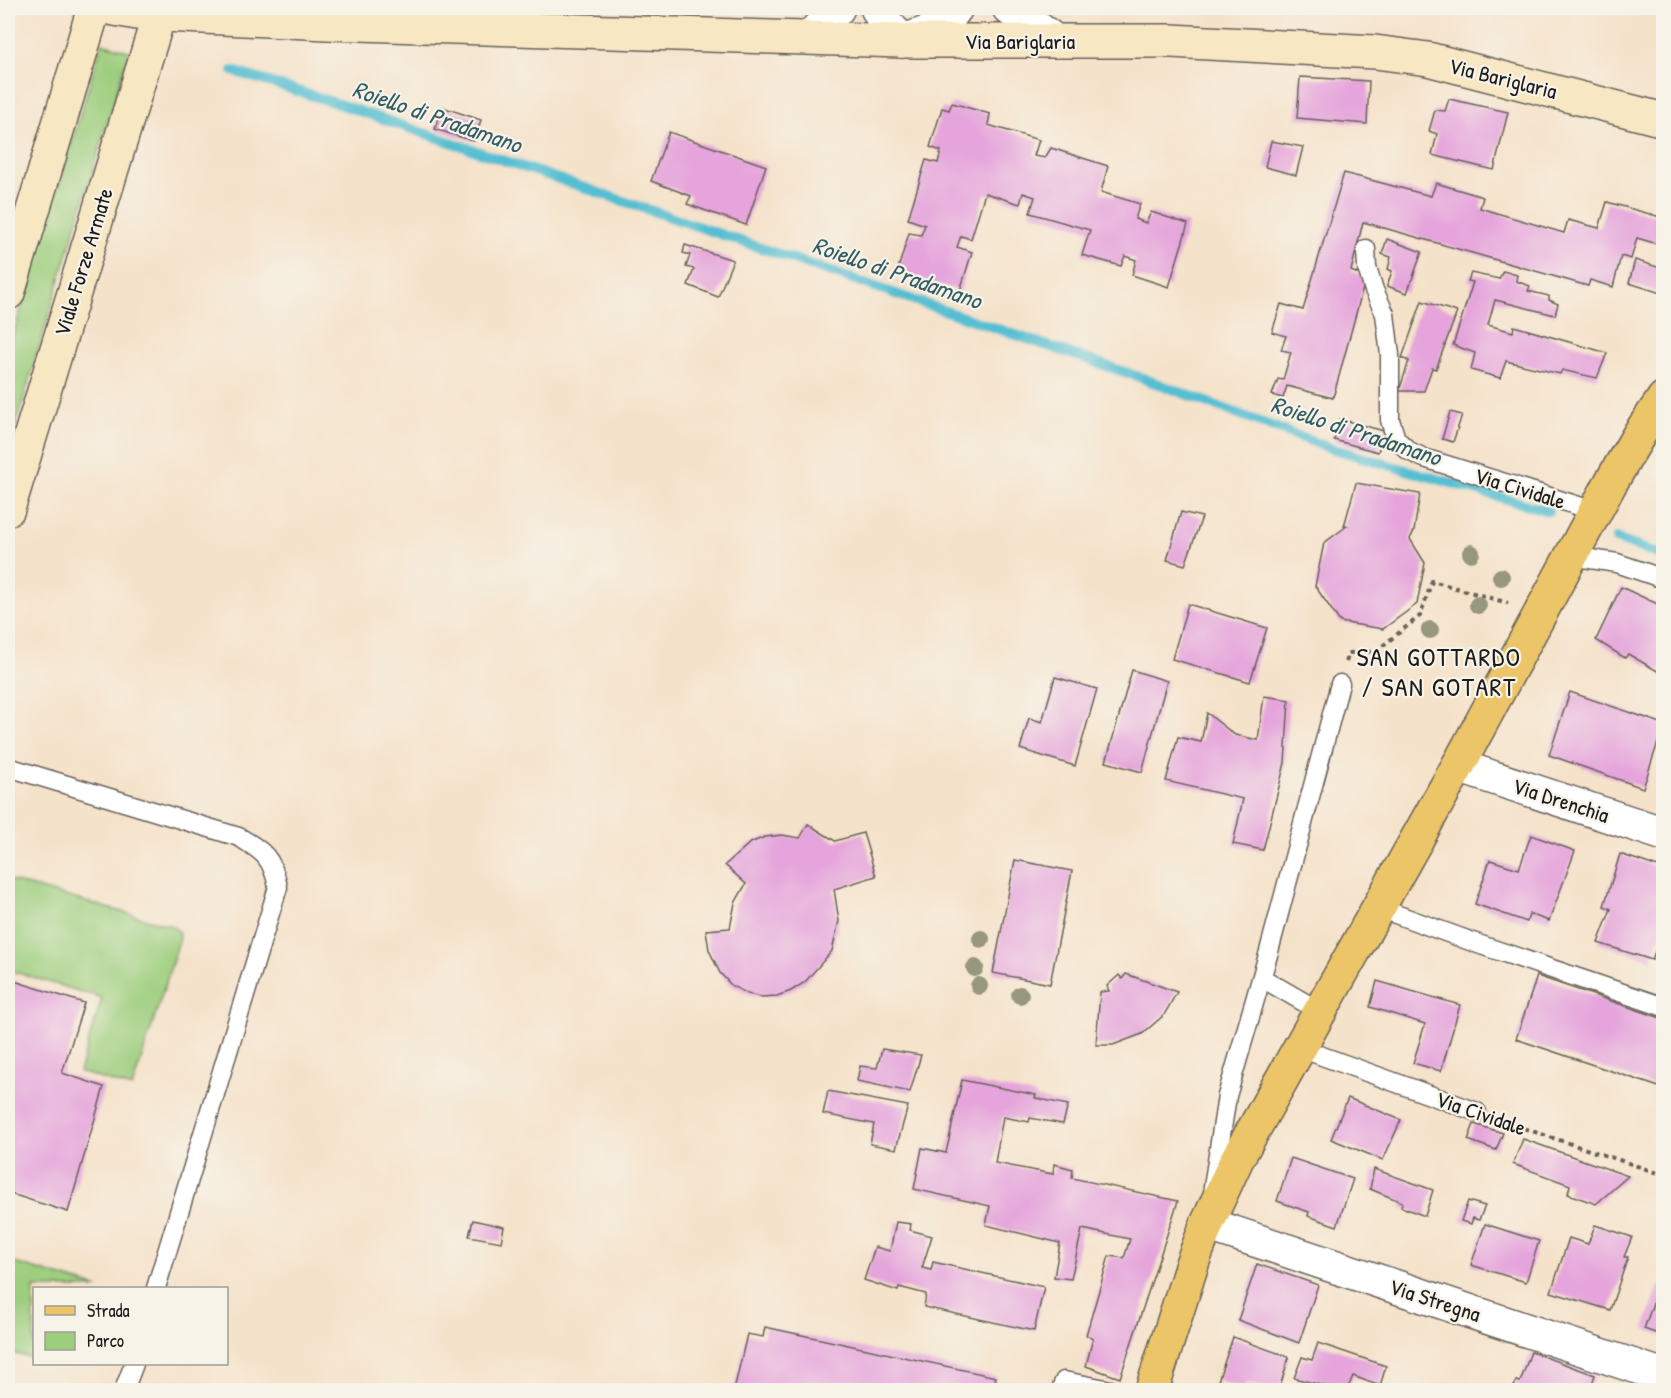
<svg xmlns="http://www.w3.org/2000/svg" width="1671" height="1398" font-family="'Patrick Hand',sans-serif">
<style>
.green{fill:#9dce7e;stroke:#5c754d;stroke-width:1.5}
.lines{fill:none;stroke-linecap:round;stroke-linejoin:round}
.stream{stroke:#55bed2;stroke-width:10}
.building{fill:#e5a4db}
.lane-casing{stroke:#686159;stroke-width:21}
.street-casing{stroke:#686159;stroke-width:36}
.secondary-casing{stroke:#686159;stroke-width:36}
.primary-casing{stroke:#686159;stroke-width:36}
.path{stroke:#686159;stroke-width:4;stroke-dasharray:4.5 4.5;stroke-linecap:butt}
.lane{stroke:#fff;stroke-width:18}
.street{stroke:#fff;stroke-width:33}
.secondary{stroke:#f7e8c3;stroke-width:33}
.primary{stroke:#ecc569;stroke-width:33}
.tree{fill:#96977d}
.labels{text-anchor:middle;stroke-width:4.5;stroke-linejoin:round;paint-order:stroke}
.street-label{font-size:22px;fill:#1c1c1c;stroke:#f7f3e8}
.water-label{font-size:24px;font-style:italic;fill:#335d65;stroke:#f7f3e8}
.quarter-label{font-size:26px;letter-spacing:1.5px;fill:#1c1c1c;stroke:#f7f3e8}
</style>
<rect width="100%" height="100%" fill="#f7f3e8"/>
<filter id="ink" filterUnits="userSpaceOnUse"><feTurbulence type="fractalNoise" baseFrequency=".0167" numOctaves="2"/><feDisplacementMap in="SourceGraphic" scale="12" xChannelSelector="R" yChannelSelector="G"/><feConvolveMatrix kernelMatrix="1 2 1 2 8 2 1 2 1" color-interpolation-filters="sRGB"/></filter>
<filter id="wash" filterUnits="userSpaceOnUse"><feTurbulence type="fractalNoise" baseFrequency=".008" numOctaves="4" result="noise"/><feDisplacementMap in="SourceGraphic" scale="24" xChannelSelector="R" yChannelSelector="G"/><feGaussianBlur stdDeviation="1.35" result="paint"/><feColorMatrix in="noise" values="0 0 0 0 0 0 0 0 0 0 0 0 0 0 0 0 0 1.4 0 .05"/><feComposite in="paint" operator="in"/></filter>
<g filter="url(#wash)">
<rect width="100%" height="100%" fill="#f5e2ca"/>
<g class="green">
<path d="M102,43l27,8 -121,399v-98z"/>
<path d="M8,880l164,46 6,5 2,7 -48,150 -53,-16 23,-74 -94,-28z"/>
<path d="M8,1261l91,27h-65v71l-26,-7z"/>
</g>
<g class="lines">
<g class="stream">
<path d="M233,71l97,30 812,277 188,70 218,63"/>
<path d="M1616,539l48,17"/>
</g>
</g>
<g id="blocks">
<g class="building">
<path d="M1300,77l69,4 -2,43 -70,-6z"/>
<path d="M1449,99l59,13 -14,58 -62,-15 5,-21 -8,-3 6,-21 10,1z"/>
<path d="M952,103l38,11 -2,11 51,15 -5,16 11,2 6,-10 57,18 -7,26 39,12 -5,15 11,4 5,-11 37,12 -19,63 -37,-12 4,-15 -11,-4 -4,10 -39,-11 8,-25 -60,-17 5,-16 -12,-4 -3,11 -35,-11 -14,46 -10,-3 -4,11 15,5 -12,39 -63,-19 12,-39 12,2 4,-10 -17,-6 18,-59 12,3 3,-12 -11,-4 12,-39 7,2z"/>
<path d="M442,107l39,13 -7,21 -39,-12z"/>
<path d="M669,132l97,34 -20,59 -59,-21 4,-8 -40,-15z"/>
<path d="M1271,141l32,6 -7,28 -31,-8z"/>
<path d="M1344,173l87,23 5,-13 47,14 -3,11 84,25 4,-13 31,8 8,-26 57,16v28l-27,-8 -6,21 -10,-3 -8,31 -23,-7 -2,6 -225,-64 -12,49 15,6 -33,121 -46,-12 -4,12 -11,-3 6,-16 5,1 8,-28 -10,-2 5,-14 -14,-4 9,-28 22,6z"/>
<path d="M1387,239l35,13 -15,41 -20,-7 5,-15 -4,-2 3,-12 -9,-3z"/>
<path d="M685,245l48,15 -15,37 -30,-12 6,-16 -8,-2 4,-12 -7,-2z"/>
<path d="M1635,260l29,9v25l-35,-11z"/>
<path d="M1503,271l14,4 -1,6 14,5 -2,5 21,5v4l9,4 -3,11 -60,-15 -7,25 25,7 1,-6 93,27 -10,25 -35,-8 -2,4 -54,-13 -6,17 -29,-8 4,-17 -22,-8 20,-63 -5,-1 3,-8 28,6z"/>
<path d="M1422,301l35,11 -21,57 -4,-1 -8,23h-25l10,-30 -7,-3z"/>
<path d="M1450,412l12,3 -9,27 -11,-3z"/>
<path d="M1340,419l44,12 -6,21 -44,-12z"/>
<path d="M1356,483l64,11 -6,37 -4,8 15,24 -8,41 -34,25 -43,-7 -25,-36 9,-43 23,-17h-3z"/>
<path d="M1181,512l21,5 -17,48 -18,-5z"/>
<path d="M1621,587l43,20v56l-5,9 -31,-18 -3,4 -29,-18z"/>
<path d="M1188,604l79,24 -17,54 -78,-23z"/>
<path d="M1132,670l35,11 -25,91 -36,-10z"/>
<path d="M1055,677l42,12 -22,77 -55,-17 9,-31 13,4z"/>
<path d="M1570,692l94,32 -21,64 -94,-33z"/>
<path d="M1264,696l25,4 -4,63 -22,87 -30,-6 10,-45 -77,-18 12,-44 23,5 6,-29 28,22 23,5z"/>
<path d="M808,824l27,17 28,-8 13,43 -42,13 5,32 -7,30 -27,31 -14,9 -14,5 -16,1 -13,-3 -16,-8 -12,-13 -11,-23 -3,-20 24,-2 5,-25 11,-19 -21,-19 25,-22 15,-6 17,-2 18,3z"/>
<path d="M1531,835l44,16 -26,70 -20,-7 -2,8 -52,-18 15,-44 29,9z"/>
<path d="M1620,854l44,15v56l-12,35 -54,-17 13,-34 -7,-3z"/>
<path d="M1015,860l57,11 -22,113 -57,-11z"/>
<path d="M1126,974l51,18 -13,23 -22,19 -29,11h-17l4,-53 9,-1 -2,-5 12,-11 3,4z"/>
<path d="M1537,976l127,43v64l-2,5 -146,-49z"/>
<path d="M8,979l76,24 -22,70 42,14 -36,125 -60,-19z"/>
<path d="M1377,981l83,24 -19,66 -28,-8 12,-39 -55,-17z"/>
<path d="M882,1049l39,6 -11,37 -53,-11 3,-15 17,2z"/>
<path d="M962,1080l74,15 -1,3 33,7 -5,19 -33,-6 -1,4 -26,-5 -8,46 58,11 1,-10 19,5 -1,9 106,23 -58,177 -34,-12 7,-28 -7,-3 23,-79 15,2 6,-19 -48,-10 -11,50 -17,-2 6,-34 -74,-18 4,-19 -76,-17 8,-41 24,5z"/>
<path d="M828,1091l80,15 -12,43 -26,-5 4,-20 -51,-10z"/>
<path d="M1348,1098l53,22 -18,40 -52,-21z"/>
<path d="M1474,1124l29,9 -7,17 -28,-10z"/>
<path d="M1523,1139l105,37 -32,28 -28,-10 2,-9 -57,-21z"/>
<path d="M1291,1158l62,21 -16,47 -29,-10 1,-4 -32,-11z"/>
<path d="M1374,1169l59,21 -8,26 -24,-9 1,-5 -32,-13z"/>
<path d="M1468,1201l17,5 -6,14 -6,-2 -2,6 -10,-3z"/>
<path d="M473,1220l31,7 -3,15 -32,-6z"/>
<path d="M896,1222l15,2 -1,6 22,6 -10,32 9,2 2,-8 111,25 -10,44 -110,-24 2,-13 -27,-7 -1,4 -34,-11 11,-33 15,4z"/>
<path d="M1485,1224l54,17 -13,41 -55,-17z"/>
<path d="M1595,1225l37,12 -8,20h4l-18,53 -59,-18 18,-54 19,6z"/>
<path d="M1257,1264l61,21 -19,58 -61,-23z"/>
<path d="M1659,1286h5v50l-20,-7z"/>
<path d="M765,1327l231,50 -3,13h-259l13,-56 16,3z"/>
<path d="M1233,1337l56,20 -10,33h-9l-22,-7 -2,7 -28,-9z"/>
<path d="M1318,1343l68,23 -6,20 -27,-10 -6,14h-7l-46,-12 8,-21 10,3z"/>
<path d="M1531,1352l64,23 -5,15h-77l3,-9 4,1z"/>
</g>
</g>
</g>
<g filter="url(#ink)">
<use href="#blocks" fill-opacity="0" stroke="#686159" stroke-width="1.5"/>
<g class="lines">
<g class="lane-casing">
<g id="lane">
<path d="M1366,249l1,19 7,22 11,24 5,41v65l6,19 13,12 15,7 171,53"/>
<path d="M1573,553l11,5 33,5 47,16"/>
<path d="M8,767l231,70c25,15 33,20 39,50l-122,401"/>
<path d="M1379,908l102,37 183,62"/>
<path d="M1262,978l59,34"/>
<path d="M1300,1048l177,64"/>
<path d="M1213,1187l14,-91 41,-141 72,-271"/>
<path d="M124,1390l10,-26"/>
<path d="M1061,1390l3,-9 47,9"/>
</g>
</g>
<g class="street-casing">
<g id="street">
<path d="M877,8l7,13 18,20c24,-7 39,-11 54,-33"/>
<path d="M1009,8l46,33"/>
<path d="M810,37l28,-29"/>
<path d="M1458,766l206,68"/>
<path d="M1207,1224l457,152"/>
</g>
</g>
<g class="secondary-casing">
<g id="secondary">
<path d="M109,8l34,6 184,9 575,18h269l204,11 53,7 236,61"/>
<path d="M8,293l86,-285"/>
<path d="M8,509l151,-494"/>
</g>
</g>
<g class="primary-casing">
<path id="primary" d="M1152,1390l41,-129 14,-37 30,-65 221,-393 152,-282 30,-51 24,-35"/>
</g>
<g class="path">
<path d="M1346,662l3,-9 27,-2 44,-35 12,-35 76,22"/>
<path d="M1499,1120l165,55"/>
</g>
<use href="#lane" class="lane"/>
<use href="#street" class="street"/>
<use href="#secondary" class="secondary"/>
<use href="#primary" class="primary"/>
</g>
<g class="tree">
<circle cx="1471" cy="553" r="9"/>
<circle cx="1501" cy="577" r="9"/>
<circle cx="1478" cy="605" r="9"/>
<circle cx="1430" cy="630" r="9"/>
<circle cx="981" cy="939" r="9"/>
<circle cx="975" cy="968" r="9"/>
<circle cx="979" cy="986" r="9"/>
<circle cx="1020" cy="995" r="9"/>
</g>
</g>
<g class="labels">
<g class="street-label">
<text x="1020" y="49">Via Bariglaria</text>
<text transform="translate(1503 78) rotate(14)" y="8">Via Bariglaria</text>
<text transform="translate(83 262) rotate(-73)" y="8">Viale Forze Armate</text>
<text transform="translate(1520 488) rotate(17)" y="8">Via Cividale</text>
<text transform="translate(1561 800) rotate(18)" y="8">Via Drenchia</text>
<text transform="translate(1481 1113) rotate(19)" y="8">Via Cividale</text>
<text transform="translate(1435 1300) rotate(18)" y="8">Via Stregna</text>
</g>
<g class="water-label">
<text transform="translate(437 117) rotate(19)" y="8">Roiello di Pradamano</text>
<text transform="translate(897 273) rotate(19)" y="8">Roiello di Pradamano</text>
<text transform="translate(1356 431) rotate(18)" y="8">Roiello di Pradamano</text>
</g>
<g class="quarter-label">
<text x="1439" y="666">SAN GOTTARDO<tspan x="1439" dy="30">/ SAN GOTART</tspan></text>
</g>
</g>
<rect width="1671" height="1398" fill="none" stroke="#f7f3e8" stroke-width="30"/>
<rect x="33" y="1287" width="195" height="78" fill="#f7f3e8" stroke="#9f9d96" stroke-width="1.5"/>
<rect x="45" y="1306" width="30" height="9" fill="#ecc569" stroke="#9f9d96" stroke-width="1.5"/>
<text x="87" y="1317" font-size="18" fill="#1c1c1c">Strada</text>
<rect x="45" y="1332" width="30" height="18" fill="#9dce7e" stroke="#9f9d96" stroke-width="1.5"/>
<text x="87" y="1347" font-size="18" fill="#1c1c1c">Parco</text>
</svg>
